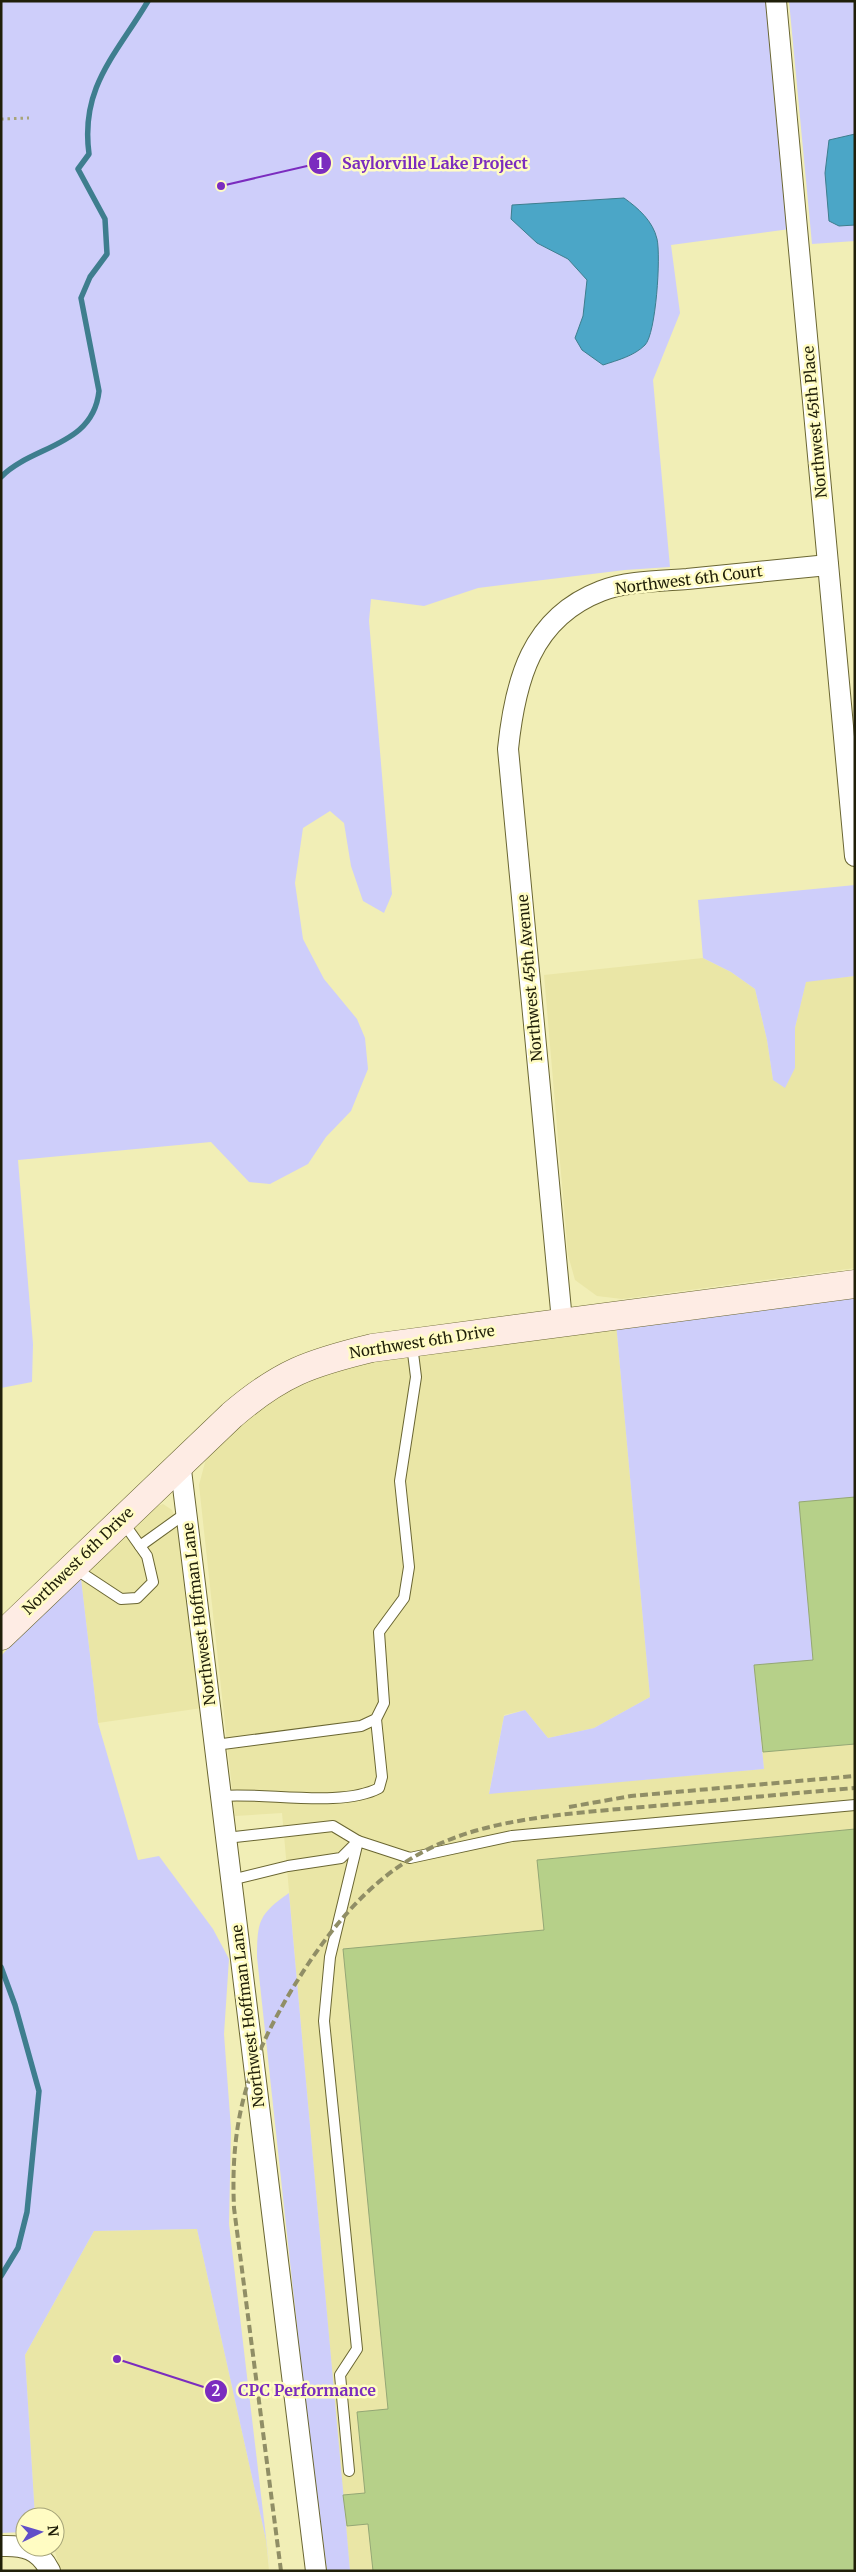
<svg xmlns="http://www.w3.org/2000/svg" width="856" height="2572" font-family="Merriweather,serif">
<style>
.built{fill:#eae6a6}
.green{fill:#cecefa}
.water{fill:#4ba6c7;stroke:#3e7e8e}
.lines{fill:none;stroke-linecap:round;stroke-linejoin:round}
.stream{stroke:#3e7e8e;stroke-width:5.5}
.building{fill:#b6d089;stroke:#94a775}
.lane-casing{stroke:#6a6632;stroke-width:12}
.street-casing{stroke:#6a6632;stroke-width:22}
.secondary-casing{stroke:#6a6632;stroke-width:29}
.path{stroke:#a7a478;stroke-width:3;stroke-dasharray:2.5 4;stroke-linecap:butt}
.lane{stroke:#fff;stroke-width:10}
.street{stroke:#fff;stroke-width:20}
.secondary{stroke:#feece4;stroke-width:28}
.rail{stroke:#908e66;stroke-width:4;stroke-dasharray:8 4;stroke-linecap:butt}
.labels{text-anchor:middle;stroke-width:5;stroke-linejoin:round;paint-order:stroke}
.street-label{font-size:15px;fill:#201f09;stroke:#fffcc3}
.leader{fill:none;stroke:#7b2cbf;stroke-width:2}
.callout-dot{fill:#7b2cbf;stroke:#fffcc3;stroke-width:2}
.mark-label{font-size:15px;text-anchor:middle;font-weight:bold;fill:#fff}
.callout-label{font-size:16px;text-anchor:middle;font-weight:bold;fill:#7b2cbf;stroke:#fffcc3;stroke-width:5;stroke-linejoin:round;paint-order:stroke}
</style>
<rect width="100%" height="100%" fill="#f1eeb6"/>
<g class="built">
<path d="M703,958l28,14 24,17 12,51 6,40 22,-12v-40l11,-47 49,-5v292l-233,31 -25,-3 -22,-16 -7,-25 -24,-280z"/>
<path d="M616,1323l34,374 -56,31 -46,10 -23,-28 -21,5 -15,78 275,-24 -10,-104 59,-5 -14,-158 56,-5v1074h-505l-68,-758 -47,3 -36,-331 8,-30 71,-63 47,-24z"/>
<path d="M163,1504l9,6 11,30 19,168 -104,15 -18,-153 66,-60z"/>
<path d="M197,2229l69,311 3,31h-209l-6,-24 1,-30h-20l-10,-162 69,-124z"/>
</g>
<g class="green">
<path d="M1,1h767l22,228 -119,16 9,68 -27,67 17,187 -45,3 -147,18 -54,18 -53,-7 -2,22 23,273 -8,19 -21,-12 -12,-35 -7,-43 -14,-12 -27,17 -8,55 8,56 21,40 33,40 8,19 3,31 -17,42 -25,26 -18,27 -38,20 -21,-2 -38,-40 -193,18 15,184 -1,38 -31,6z"/>
<path d="M789,1h66v240l-43,3z"/>
<path d="M855,885v91l-49,6 -11,46v40l-10,20 -12,-8 -6,-40 -12,-51 -24,-17 -28,-14 -5,-58z"/>
<path d="M855,1293v204l-56,5 14,158 -59,6 10,103 -275,25 15,-78 21,-6 23,28 46,-10 56,-31 -34,-374z"/>
<path d="M80,1570l18,153 40,137 21,-4 54,73 16,30 -5,75 7,95 -2,95 41,347 -4,-31 -69,-311 -103,2 -69,124 10,162h-10v15l-24,1v-877z"/>
<path d="M289,1893l56,619 5,59h-23l-20,-152 -50,-462c0,-36 2,-43 32,-64z"/>
</g>
<g class="water">
<path d="M855,134v91l-16,1 -10,-5 -4,-48 4,-33z"/>
<path d="M624,198c14,10 29,23 33,41 4,17 -1,95 -12,106 -11,11 -27,15 -42,20l-21,-15 -7,-12 8,-22 4,-36 -19,-21 -31,-16 -26,-24 1,-14z"/>
</g>
<g class="lines">
<g class="stream">
<path d="M1,477c31,-32 92,-30 98,-86l-18,-93 9,-21 17,-23 -2,-35 -27,-50 11,-15c-9,-67 27,-99 59,-153"/>
<path d="M1,1967l14,38 24,86 -12,121 -9,36 -17,28"/>
</g>
</g>
<g class="building">
<path d="M855,1497v247l-92,8 -9,-87 59,-5 -14,-158z"/>
<path d="M855,1829v742h-482l-5,-47 -21,2 -4,-31 22,-2 -8,-81 31,-3 -45,-460 201,-19 -7,-70z"/>
</g>
<g class="lines">
<g class="lane-casing">
<g id="lane">
<path d="M140,1546l46,-33"/>
<path d="M74,1568l47,31 16,-1 16,-16 -6,-26 -24,-34"/>
<path d="M215,1745l146,-19 15,-7 8,-16 -5,-71 25,-34 5,-31 -9,-86 16,-104 -4,-32"/>
<path d="M221,1796c44,-4 121,12 158,-8l3,-11 -6,-58"/>
<path d="M226,1838l107,-12 25,15 -17,17 -53,8 -57,14"/>
<path d="M349,2471l-9,-96 17,-26 -33,-328 6,-64 28,-116 52,17 102,-22 343,-31"/>
</g>
</g>
<g class="street-casing">
<g id="street">
<path d="M776,1l79,855"/>
<path d="M562,1321l-54,-572c7,-68 23,-131 93,-158 26,-10 58,-10 86,-12 47,-5 94,-9 141,-14"/>
<path d="M180,1462l136,1109"/>
<path d="M1,2546c23,-1 38,3 49,25"/>
</g>
</g>
<g class="secondary-casing">
<path id="secondary" d="M1,1636l231,-221c49,-42 78,-52 140,-67l483,-64"/>
</g>
<path class="path" d="M1,119l28,-1"/>
<use href="#lane" class="lane"/>
<use href="#street" class="street"/>
<use href="#secondary" class="secondary"/>
<g class="rail">
<path d="M569,1807l62,-11 224,-20"/>
<path d="M281,2571l-47,-363c-4,-89 14,-146 60,-222 96,-156 179,-165 349,-179 71,-6 141,-13 212,-19"/>
</g>
</g>
<g class="labels">
<g class="street-label">
<text transform="translate(815 422) rotate(-95)" y="5">Northwest 45th Place</text>
<text transform="translate(689 580) rotate(-7)" y="5">Northwest 6th Court</text>
<text transform="translate(530 978) rotate(-95)" y="5">Northwest 45th Avenue</text>
<text transform="translate(422 1342) rotate(-9)" y="5">Northwest 6th Drive</text>
<text transform="translate(78 1561) rotate(-44)" y="5">Northwest 6th Drive</text>
<text transform="translate(199 1614) rotate(-97)" y="5">Northwest Hoffman Lane</text>
<text transform="translate(248 2016) rotate(-97)" y="5">Northwest Hoffman Lane</text>
</g>
</g>
<path class="leader" d="M221 186L320 163M117 2359L216 2391"/>
<g class="callout-dot">
<circle cx="221" cy="186" r="5"/>
<circle cx="117" cy="2359" r="5"/>
<circle cx="320" cy="163" r="12"/>
<circle cx="216" cy="2391" r="12"/>
</g>
<g class="mark-label">
<text x="320" y="169">1</text>
<text x="216" y="2396">2</text>
</g>
<g class="callout-label">
<text x="435" y="169">Saylorville Lake Project</text>
<text x="307" y="2396">CPC Performance</text>
</g>
<rect width="856" height="2572" fill="none" stroke="#201f09" stroke-width="5"/>
<g transform="translate(40 2532) rotate(85)"><circle r="24" fill="#fffcc3" stroke="#a6a479"/>
<path d="M0-4L9 19L0 12L-9 19Z" fill="#614fc8"/>
<text y="-8" font-size="14" font-weight="bold" text-anchor="middle" fill="#201f09">N</text>
</g>
</svg>
